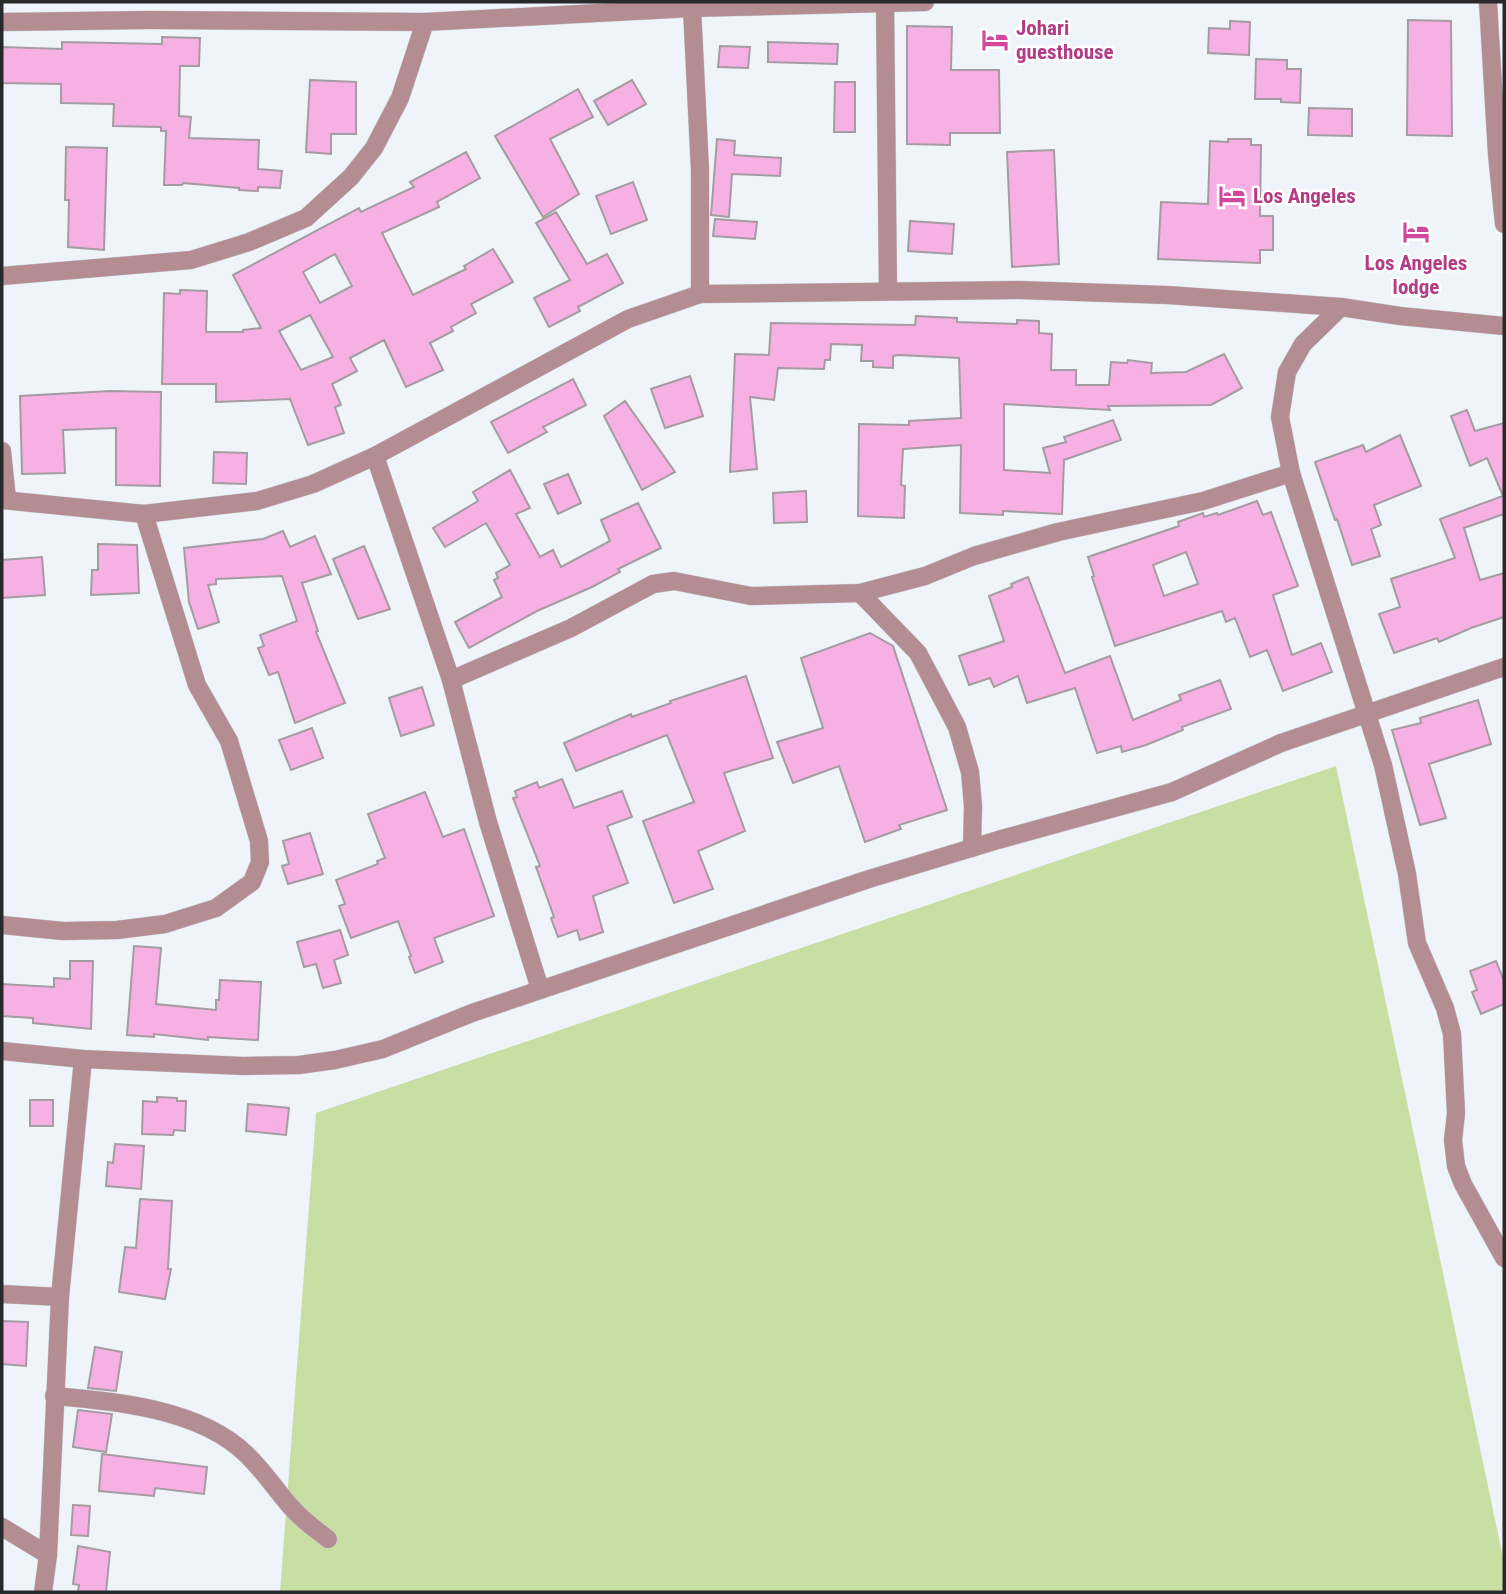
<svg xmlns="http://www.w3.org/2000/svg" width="1506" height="1594" font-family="'Roboto Condensed',sans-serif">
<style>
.green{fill:#c8dfa3}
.building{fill:#f7b0e3;stroke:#a49ca1;stroke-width:2;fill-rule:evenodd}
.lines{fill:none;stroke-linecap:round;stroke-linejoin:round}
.minor-casing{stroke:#cbcfd6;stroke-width:19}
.minor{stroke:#b38d92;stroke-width:18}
.labels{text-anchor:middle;stroke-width:5;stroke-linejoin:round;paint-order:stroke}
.hotel-label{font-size:21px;font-weight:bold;fill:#b23c85;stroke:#fff;text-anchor:start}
</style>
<rect width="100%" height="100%" fill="#eff4fb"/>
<path class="green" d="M1336,766l168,796v30h-1224l36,-479z"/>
<g class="building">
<path d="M1408,20l43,1 1,115 -45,-1z"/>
<path d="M1230,21l20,1 -1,33 -41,-2 1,-25 21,1z"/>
<path d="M907,26l45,1 -1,43h48l1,63h-50v12l-43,-1z"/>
<path d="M162,37l38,1 -1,28h-19l-1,50 12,1 -2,21 70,2 -1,29 24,2 -2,17 -22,-1v4l-19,-1v-2l-56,-5 -1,2h-18l2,-54h-5v-4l-48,-1 1,-22 -53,-1v-19l-59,-1v-36l60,2v-7l100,2z"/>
<path d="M768,42l70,2 -1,20 -69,-2z"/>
<path d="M720,46l30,1 -2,21 -30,-1z"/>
<path d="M1256,59l31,1v9h14l-1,34 -19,-1v-3h-26z"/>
<path d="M310,80l46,2v52h-25v20l-25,-2z"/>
<path d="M632,80l14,24 -38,21 -14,-24z"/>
<path d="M835,82h20v50h-21z"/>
<path d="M578,89l15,28 -43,22 29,55 -36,23 -48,-81z"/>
<path d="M1309,108l43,1v27l-44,-1z"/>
<path d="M717,139l18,2 -1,14 47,3 -1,18 -48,-2 -3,43 -18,-2z"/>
<path d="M1228,139h23v6h10l-1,71h13v34h-13v13l-102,-4 3,-57 47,2 2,-63 18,1z"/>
<path d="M66,147l41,1 -3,102 -36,-3 1,-47h-4z"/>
<path d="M1054,150l5,114 -47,3 -5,-115z"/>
<path d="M466,152l14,26 -43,24 2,5 -57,26 31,62 53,-26 -2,-3 29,-17 20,33 -42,22 5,9 -25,14 2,4 -23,12 13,27 -37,17 -22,-47 -34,18 7,13 -25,13 9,21 -6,2 9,26 -36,12 -18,-46 -74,3v-18h-54l2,-91 16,1v-4l27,1 -1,41h37v-2l18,-2 -28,-53 126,-67 2,4 53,-25 -4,-5zM335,254l17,32 -32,17 -17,-31zM310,315l23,42 -32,13 -22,-39z"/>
<path d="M633,182l14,38 -36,14 -15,-38z"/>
<path d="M556,212l31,52 20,-10 16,29 -45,24 2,4 -31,16 -15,-29 36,-18 -34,-57z"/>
<path d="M715,219l42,3 -2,17 -42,-3z"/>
<path d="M910,221l44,3 -2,30 -44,-3z"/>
<path d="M916,316l41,2v4l60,2v-4l22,1v12l13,1 -1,36h25v15h33l2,-23 16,1 1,-3 24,3 -1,10 35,-1 38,-18 18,34 -31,17 -103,1 2,4 -106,-6v66l46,3 -7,-25 23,-6 -2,-5 49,-17 8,20 -57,20 -2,54 -59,-3v4l-43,-2 1,-68 -58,4 -2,36 4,1 -1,32 -46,-2 1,-92 50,1v-4l52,-3 -2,-60 -60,-3 -6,1v12l-20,-1v-6h-12l1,-16 -31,-1 -1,16h-5l-1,9 -46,-1 -4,32 -24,-3 7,72 -27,3 5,-118 34,1 2,-32 144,2z"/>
<path d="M690,376l13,40 -38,12 -14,-39z"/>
<path d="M573,379l13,26 -43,22 4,5 -39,21 -17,-31z"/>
<path d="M110,391l51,1 -1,94 -44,-1v-57l-53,2 2,43 -43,1 -2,-78z"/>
<path d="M625,401l50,71 -33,18 -38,-74z"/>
<path d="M1467,410l8,21 29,-8v91l-40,14 16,52 24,-7v44l-33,11 -32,14 -2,-4 -43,15 -15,-39 21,-7 -9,-28 64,-21 -15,-39 63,-23 -16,-38 -17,8 -19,-50z"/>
<path d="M1400,435l21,51 -47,19 7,20 -10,4 9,27 -28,9 -15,-46 -2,1 -20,-58 48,-17 3,7z"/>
<path d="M214,452l33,1 -1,31 -33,-1z"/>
<path d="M510,470l20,38 -14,6 24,43 13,-7 8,17 49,-26 -9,-21 37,-17 23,45 -43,21 2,3 -28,15 -55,24 -68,37 -14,-26 47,-25 -8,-17 4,-2 -2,-5 14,-8 -24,-42 -41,24 -12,-19 45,-27 -5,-9z"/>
<path d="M568,474l13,29 -23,11 -14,-30z"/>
<path d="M806,491l1,31 -33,1 -1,-30z"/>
<path d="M1257,501l6,14 8,-3 27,74 -25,9 19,60 29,-12 11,29 -49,19 -16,-41 -17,7 -15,-39 -9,4 -4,-11 -107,35 -23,-69 2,-1 -6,-19 91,-31 -1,-4 25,-9 1,4 13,-4 1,2zM1186,552l12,32 -34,12 -11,-31z"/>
<path d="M283,531l7,16 25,-11 16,38 -29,9 16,48 -2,1 29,71 -50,20 -17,-51 -9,3 -11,-27 6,-2 -4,-11 37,-14 -15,-45 -66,3v5l-8,1 11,37 -21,7 -9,-27 -5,-54 79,-9z"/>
<path d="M98,544l39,1 2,48 -48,2 1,-25h6z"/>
<path d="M364,546l26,63 -32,10 -25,-60z"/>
<path d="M42,557l3,38 -43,3v-38z"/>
<path d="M1028,577l37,96 45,-17 23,64 48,-20 -2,-5 41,-15 11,29 -49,18 1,3 -37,15 -24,7 -1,-6 -24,7 -22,-65 -48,15 -9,-27 -24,11 -4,-9 -21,7 -10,-29 45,-15 -15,-45 23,-9 -1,-3z"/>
<path d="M870,633l23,13 54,164 -48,15 2,4 -36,13 -26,-76 -46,17 -16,-41 46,-14 -22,-70z"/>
<path d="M746,676l27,82 -49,15 21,58 -47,20 15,38 -39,14 -31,-82 51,-19 -27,-67 -91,36 -12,-28 67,-29 1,3 39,-14 -1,-2z"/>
<path d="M422,687l12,38 -33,11 -12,-38z"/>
<path d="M1478,700l13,44 -62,20 17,54 -26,7 -28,-95 29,-7 -1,-5z"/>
<path d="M312,728l11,30 -32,12 -12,-30z"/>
<path d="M562,779l12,29 48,-17 10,26 -25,9 21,57 -35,13 10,36 -23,8 -3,-10 -19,7 -7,-19 3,-1 -18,-50 4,-1 -27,-68 4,-1 -2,-6 22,-9 2,6z"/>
<path d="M425,792l18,45 21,-8 30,87 -60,22 9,24 -28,11 -6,-16 2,-1 -13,-35 -47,17 -12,-32 6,-2 -9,-24 42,-16 -1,-3 8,-3 -17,-44z"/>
<path d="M310,833l13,41 -35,10 -6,-18 7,-2 -6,-23z"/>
<path d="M340,930l8,25 -14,5 7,23 -18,5 -7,-24 -12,3 -7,-25z"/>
<path d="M134,946l27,2 -5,56 60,6v-10h3l1,-20 41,2 -3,58 -50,-3v3l-54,-6v3l-27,-2z"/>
<path d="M70,961h23l-2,68 -58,-6v-5l-31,-2v-32l52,3v-9l16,1z"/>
<path d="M1496,961l8,20v23l-23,10 -9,-22 5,-2 -7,-19z"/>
<path d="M157,1097l20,1v3h9l-1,30 -11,-1 -1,5 -31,-1 1,-33 14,1z"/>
<rect x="30" y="1100" width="23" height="26"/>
<path d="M248,1104l41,4 -3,27 -40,-4z"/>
<path d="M115,1144l29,2 -3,43 -35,-3 2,-24 5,1z"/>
<path d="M140,1199l32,2 -4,68h3l-6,30 -46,-7 6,-45 11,1z"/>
<path d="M2,1321l26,1 -2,44 -24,-2z"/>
<path d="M95,1347l27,5 -6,39 -28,-3z"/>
<path d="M78,1410l34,4 -6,38 -33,-5z"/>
<path d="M102,1454l105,13 -3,27 -49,-6 -1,8 -55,-5z"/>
<path d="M73,1505l17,1 -2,30 -17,-1z"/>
<path d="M78,1546l32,6 -4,40h-28l1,-7 -6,-1z"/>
</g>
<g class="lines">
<g class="minor-casing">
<g id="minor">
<path d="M1488,2l9,152 7,70"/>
<path d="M885,3l3,288"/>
<path d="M692,8l8,162v124"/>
<path d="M2,22l148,-2 275,2 267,-14 233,-6"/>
<path d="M2,276l189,-16 58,-18 57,-24 45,-41 23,-29 26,-50 25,-76"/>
<path d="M1341,307l-38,37 -16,28 -7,45 11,56 92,292 24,109 10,69 28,65 7,26 4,79 -3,27 3,26 7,18 41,74"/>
<path d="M2,451l5,48"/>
<path d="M375,456l76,224 37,142 52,167"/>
<path d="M2,500l142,14 113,-13 56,-17 62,-28 253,-137 72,-25 319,-4 148,5 174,12 59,9 104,10"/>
<path d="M860,593l58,60 39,74 13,45 3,34 -1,42"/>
<path d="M451,680l120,-52 82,-44 21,-3 77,15 109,-3 65,-17 49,-20 84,-24 145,-31 88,-28"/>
<path d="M2,925l61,6 54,-1 48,-6 51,-16 36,-26 8,-20 -1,-21 -30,-100 -32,-56 -53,-171"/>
<path d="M2,1051l81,8 161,7 55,-1 36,-5 48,-11 89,-36 397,-134 129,-39 174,-48 109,-49 223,-76"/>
<path d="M2,1294l58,3"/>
<path d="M54,1396c61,5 146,13 192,58 17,16 30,36 45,53 11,13 24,22 37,32"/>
<path d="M2,1527l46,28"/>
<path d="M43,1592l5,-37 12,-258 23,-238"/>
</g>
</g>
<use href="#minor" class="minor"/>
</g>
<defs>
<g id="hotel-bare" transform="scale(2.1)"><path d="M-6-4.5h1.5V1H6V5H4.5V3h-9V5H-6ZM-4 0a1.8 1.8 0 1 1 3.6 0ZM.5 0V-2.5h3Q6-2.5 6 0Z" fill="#d1479c" stroke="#fff" stroke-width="2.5" paint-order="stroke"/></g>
</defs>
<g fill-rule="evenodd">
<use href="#hotel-bare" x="995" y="40"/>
<use href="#hotel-bare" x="1232" y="196"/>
<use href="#hotel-bare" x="1416" y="232"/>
</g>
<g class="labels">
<g class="hotel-label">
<text x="1016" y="35">Johari<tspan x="1016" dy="24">guesthouse</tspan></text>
<text x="1253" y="203">Los Angeles</text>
<text x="1416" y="270" text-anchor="middle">Los Angeles<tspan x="1416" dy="24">lodge</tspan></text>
</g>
</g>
<rect width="1506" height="1594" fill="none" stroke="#27292b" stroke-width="7"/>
</svg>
